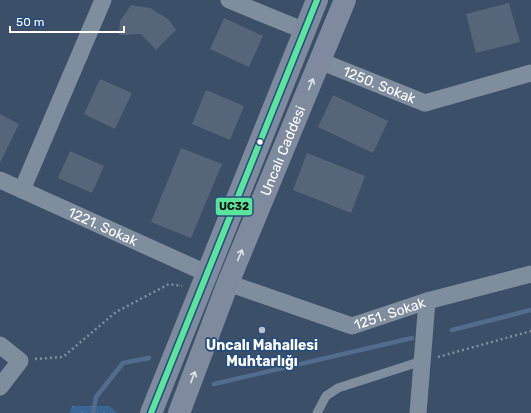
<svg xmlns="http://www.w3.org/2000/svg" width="531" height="413" font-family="Rubik,sans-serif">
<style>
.forest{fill:url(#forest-firs)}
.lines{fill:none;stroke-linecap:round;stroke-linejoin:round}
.stream{stroke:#516c8d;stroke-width:4.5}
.building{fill:#55667a}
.path{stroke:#7f8e9f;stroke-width:2.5;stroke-dasharray:2 3;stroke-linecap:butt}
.service{stroke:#7f8e9f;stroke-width:9}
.minor{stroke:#7f8e9f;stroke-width:17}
.primary{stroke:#7e8b9e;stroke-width:22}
.bus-1-casing{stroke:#274d7c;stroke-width:9}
.bus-1{stroke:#5ae49d;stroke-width:6}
.oneway{stroke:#dfe2e7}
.bus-dot{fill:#fff;stroke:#274d7c;stroke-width:1.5}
.poi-dot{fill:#bac1ca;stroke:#274d7c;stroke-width:1.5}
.labels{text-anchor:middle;stroke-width:3.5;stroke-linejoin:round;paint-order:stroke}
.street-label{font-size:14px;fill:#fff;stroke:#274d7c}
.poi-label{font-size:14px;font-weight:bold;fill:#fff;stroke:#274d7c}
.line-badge{stroke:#274d7c;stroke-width:1.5}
.pale-badge-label{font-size:11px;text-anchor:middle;font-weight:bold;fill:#111}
</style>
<defs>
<pattern id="forest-firs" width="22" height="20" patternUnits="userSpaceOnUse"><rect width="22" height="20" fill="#3a6493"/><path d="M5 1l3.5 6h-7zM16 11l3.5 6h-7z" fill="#587ba3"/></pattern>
</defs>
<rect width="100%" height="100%" fill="#3b4f68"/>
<path class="forest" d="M72,406h37l9,7h-49z"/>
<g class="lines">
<g class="stream">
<path d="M452,330l79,-20"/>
<path d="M214,384l198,-46"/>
<path d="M93,413l3,-16 27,-34 26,-5"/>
</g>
</g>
<g class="building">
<path d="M509,3l11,39 -44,11 -10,-39z"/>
<path d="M131,5l19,3 18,11 8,11 -20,20 -15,-16 -22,1 1,-14z"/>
<path d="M224,18l39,18 -14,31 -39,-18z"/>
<path d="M100,79l32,14 -17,36 -31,-15z"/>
<path d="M206,90l38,16 -14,34 -38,-16z"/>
<path d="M333,95l55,26 -15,32 -55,-26z"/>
<path d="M0,114l19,10 -19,39z"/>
<path d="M181,148l41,16 -31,74 -40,-16z"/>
<path d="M70,151l34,15 -12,27 -34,-15z"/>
<path d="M307,153l58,23 -14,37 -58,-23z"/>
</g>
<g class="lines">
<g class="path">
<path d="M438,357l93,-26"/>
<path d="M35,359l28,-2 53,-45 53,-28 13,2"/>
</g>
<path class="service" d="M317,413l9,-17 12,-8 84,-27"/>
<g class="minor">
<path d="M229,0l76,31"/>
<path id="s1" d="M320,61l105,42 106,-30"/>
<path id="s2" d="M0,180l206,93"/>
<path d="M22,190l81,-190"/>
<path id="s3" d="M228,283l124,43 75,-25 104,-27"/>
<path d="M0,345l20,16 -20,26"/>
<path d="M418,413l9,-112"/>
</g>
<g class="primary">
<path d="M151,413l166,-413"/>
<path id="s4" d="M179,413l49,-130 117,-283"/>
</g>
<g class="bus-1-casing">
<path id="bus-1" d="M151,413l166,-413"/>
</g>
<use href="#bus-1" class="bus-1"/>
</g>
<defs><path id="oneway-shaft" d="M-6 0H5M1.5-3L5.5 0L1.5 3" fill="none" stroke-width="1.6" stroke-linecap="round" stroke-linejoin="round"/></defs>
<g class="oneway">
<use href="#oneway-shaft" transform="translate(311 84) rotate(-68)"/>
<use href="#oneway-shaft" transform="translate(240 255) rotate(-68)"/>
<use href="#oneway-shaft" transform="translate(193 377) rotate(-69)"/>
</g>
<circle class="bus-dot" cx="260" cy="142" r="3.5"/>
<circle class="poi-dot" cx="262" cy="330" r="4"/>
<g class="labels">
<g class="street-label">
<text dy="5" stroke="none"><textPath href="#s1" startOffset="64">1250. Sokak</textPath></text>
<text dy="5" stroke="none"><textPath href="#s4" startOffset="282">Uncalı Caddesi</textPath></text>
<text dy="5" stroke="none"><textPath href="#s2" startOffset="113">1221. Sokak</textPath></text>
<text dy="5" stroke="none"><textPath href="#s3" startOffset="171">1251. Sokak</textPath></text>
</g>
<g class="poi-label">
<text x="262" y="350">Uncalı Mahallesi<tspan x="262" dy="16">Muhtarlığı</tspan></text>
</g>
</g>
<rect class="line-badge" x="215" y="197" width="38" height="19" rx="4" fill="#5ae49d"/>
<g class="pale-badge-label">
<text x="234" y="210">UC32</text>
</g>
<path d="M10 26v6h114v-6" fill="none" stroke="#ffffff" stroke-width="2"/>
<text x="16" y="26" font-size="12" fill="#ffffff" stroke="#274d7c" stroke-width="3" paint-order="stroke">50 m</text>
</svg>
